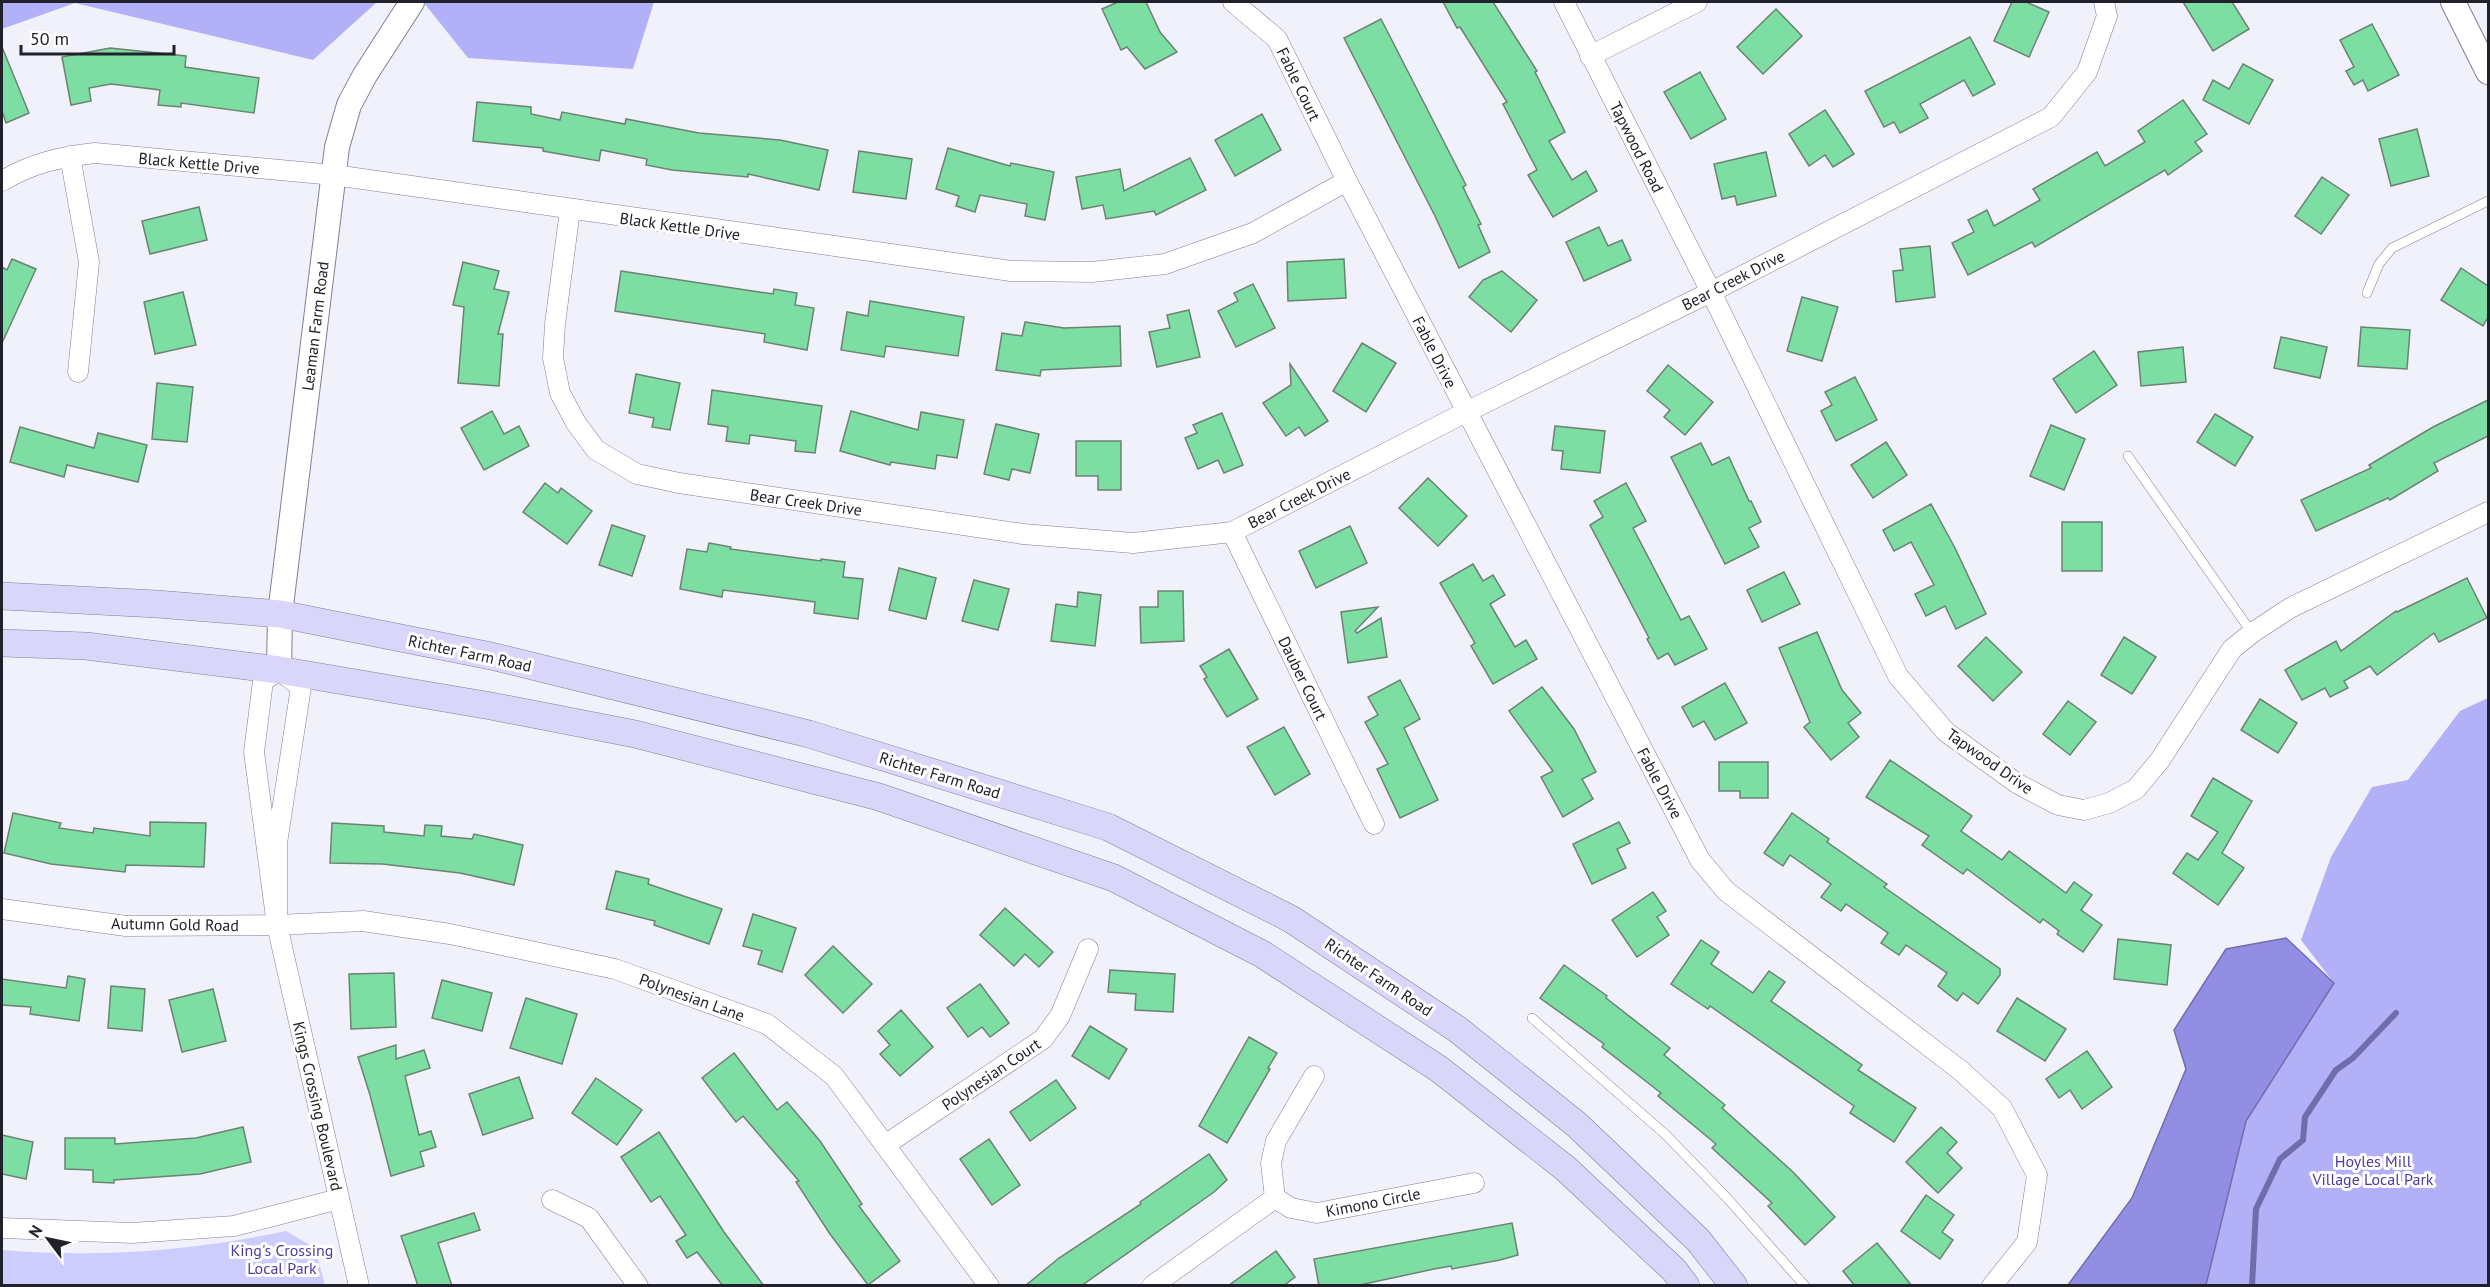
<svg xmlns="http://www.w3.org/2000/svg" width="2490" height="1287" font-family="'PT Sans',sans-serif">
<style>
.green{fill:#cdcdfd}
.forest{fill:#b2b1f7}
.water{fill:#928ee3;stroke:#706dac;stroke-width:1.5}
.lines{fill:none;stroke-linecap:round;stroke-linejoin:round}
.stream{stroke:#706dac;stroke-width:6}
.building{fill:#7ddea4;stroke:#6b8373;stroke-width:1.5}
.service-casing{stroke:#7f7f98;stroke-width:10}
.minor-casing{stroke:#7f7f98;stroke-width:21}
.tertiary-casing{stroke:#7f7f98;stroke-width:26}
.secondary-casing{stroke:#7f7f98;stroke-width:28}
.service{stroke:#fff;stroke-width:9}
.minor{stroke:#fff;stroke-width:20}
.tertiary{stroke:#fff;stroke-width:24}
.secondary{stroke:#dad6f9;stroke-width:27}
.labels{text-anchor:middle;stroke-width:6;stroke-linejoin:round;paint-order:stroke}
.street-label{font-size:16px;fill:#21212b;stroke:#fff}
.park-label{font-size:16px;fill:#4b3da0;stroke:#fff}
</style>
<rect width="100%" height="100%" fill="#f1f1fc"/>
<path class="green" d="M286,1231l29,17 10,37h-323v-35c96,8 190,1 284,-19z"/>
<g class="forest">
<path d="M2,2h375l-64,58 -238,-57 -73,26z"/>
<path d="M425,2h229l-21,67 -165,-11 -44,-55z"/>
<path d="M2488,698v587l-282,1 40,-165 88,-138 -33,-43 30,-83 41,-70 36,-7 52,-69z"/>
</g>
<path class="water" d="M2286,938l48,45 -88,138 -40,164h-138l64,-87 54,-129 -12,-39 52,-81z"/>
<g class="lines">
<path class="stream" d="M2252,1286l4,-77 24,-50 23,-19 2,-23 31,-47 17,-12 43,-45"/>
</g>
<g class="building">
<path d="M1118,2h28l14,30 17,20 -32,17 -18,-22 -6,3 -19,-41z"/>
<path d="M1443,2h50l44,69 -2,1 30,60 -16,9 23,39 14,-9 11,20 -44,26 -25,-42 9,-5 -34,-66 4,-2 -47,-75 -3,1z"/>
<path d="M2012,2h14l23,10 -20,45 -35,-16z"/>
<path d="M2183,2h49l17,27 -36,22z"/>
<path d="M1776,9l26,27 -39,38 -26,-27z"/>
<path d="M1381,19l85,166 -3,2 18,37 -3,1 12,27 -31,16 -24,-52 -91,-178z"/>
<path d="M2372,24l27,51 -31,16 -5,-11 -9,5 -8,-14 8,-4 -14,-27z"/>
<path d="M1970,37l25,47 -22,12 -9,-16 -44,24 8,14 -28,15 -6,-11 -10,5 -19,-36z"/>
<path d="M2,47l27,66 -23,10 -4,-12z"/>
<path d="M110,48l76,8 -1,11 74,11 -5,35 -73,-10v4l-23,-2 2,-15 -49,-6 -22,4 2,13 -20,4 -9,-48z"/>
<path d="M2243,64l30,16 -24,44 -46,-24 10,-20 16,9z"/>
<path d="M1700,72l26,47 -35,20 -27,-47z"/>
<path d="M2183,100l24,34 -12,8 7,9 -34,24 -3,-5 -130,77 -3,-5 -64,33 -16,-32 22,-11 -6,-12 19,-10 7,16 46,-26 -7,-11 64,-37 8,14 40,-24 -7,-11z"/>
<path d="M477,102l54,5v7l29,6 2,-8 63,12 1,-5 73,14 81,7 48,10 -9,40 -71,-16v3l-76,-7 -26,-5 1,-6 -46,-9 -2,11 -56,-10v-3l-70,-7z"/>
<path d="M1825,110l29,44 -21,13 -8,-12 -16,11 -20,-32z"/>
<path d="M1262,114l19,36 -46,26 -20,-36z"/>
<path d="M2417,129l12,47 -38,10 -12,-47z"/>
<path d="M948,148l62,18 1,-3 43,9 -9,48 -20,-4 2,-12 -47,-9 -5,17 -19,-6 3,-10 -23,-7z"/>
<path d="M859,151l53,8 -6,40 -53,-7z"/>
<path d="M1766,152l10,44 -39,9 -2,-9 -13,3 -8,-35z"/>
<path d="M1190,158l16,32 -50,25 -2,-4 -48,8 -3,-14 -21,4 -6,-32 44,-8 4,22z"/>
<path d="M2322,177l27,18 -28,39 -26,-18z"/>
<path d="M199,207l8,33 -57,14 -8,-33z"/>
<path d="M1599,227l9,19 14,-6 9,20 -47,21 -18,-39z"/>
<path d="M1930,246l5,51 -39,5 -3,-31 10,-1 -3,-21z"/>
<path d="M12,259l24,10 -34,74v-76l5,3z"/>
<path d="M1344,259l2,39 -58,3 -1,-39z"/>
<path d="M463,262l36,9 -5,18 15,3 -11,42h5l-4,52 -41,-3 6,-76 -11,-2z"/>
<path d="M2461,268l27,18v31l-5,9 -42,-26z"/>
<path d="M621,271l152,23 1,-5 23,4 -2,12 19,3 -7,42 -43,-8 1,-8 -150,-23z"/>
<path d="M1502,271l35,29 -26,32 -42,-35 14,-17z"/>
<path d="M1253,284l22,44 -39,19 -18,-36 20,-10 -4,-8z"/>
<path d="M183,292l13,53 -41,9 -11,-52z"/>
<path d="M1802,297l36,10 -16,54 -35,-10z"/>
<path d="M870,301l94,16 -6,39 -72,-10 -2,11 -43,-7 6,-38 21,4z"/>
<path d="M1189,310l11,47 -43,10 -8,-35 21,-4 -3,-13z"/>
<path d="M1025,322l39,6 56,-2 1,40 -80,4 -1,6 -44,-6 6,-37 20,3z"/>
<path d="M2361,327l49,3 -3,39 -49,-3z"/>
<path d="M2281,337l46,10 -7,31 -46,-10z"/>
<path d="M1362,343l34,20 -30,49 -33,-21z"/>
<path d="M2183,347l3,35 -45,4 -3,-34z"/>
<path d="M2094,351l23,34 -41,28 -23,-34z"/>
<path d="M1290,364l38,57 -23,15 -6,-9 -13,9 -23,-33 28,-18z"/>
<path d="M1668,365l45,37 -28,33 -21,-18 6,-7 -23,-19z"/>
<path d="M636,374l44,9 -10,47 -18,-3 2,-9 -25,-5z"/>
<path d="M1855,377l22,43 -41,21 -15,-30 11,-6 -7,-13z"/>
<path d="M157,383l36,4 -6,55 -35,-3z"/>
<path d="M712,390l110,16 -7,47 -20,-2 1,-10 -46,-6 -1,9 -23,-3 2,-14 -20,-3z"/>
<path d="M2488,400v36l-54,27 4,8 -48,29 -2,-2 -72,33 -15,-31 70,-32 -2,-3 64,-38z"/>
<path d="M492,411l12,23 15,-8 10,20 -45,24 -23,-42z"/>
<path d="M851,411l67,19 3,-18 43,8 -7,38 -20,-3 -2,14 -44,-7 -1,3 -50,-14z"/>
<path d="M1222,413l21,52 -19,8 -6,-13 -20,9 -13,-31 12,-5 -4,-8z"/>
<path d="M2215,414l38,23 -18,29 -38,-24z"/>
<path d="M996,424l43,10 -9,39 -18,-4 -3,11 -25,-6z"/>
<path d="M2051,425l34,14 -21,51 -34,-14z"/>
<path d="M1555,426l50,5 -5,42 -39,-4 2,-18 -11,-1z"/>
<path d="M20,427l74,21 4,-15 49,12 -9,37 -71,-17 -3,12 -54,-15z"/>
<path d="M1076,441h45v49h-23v-14h-22z"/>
<path d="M1886,442l21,33 -34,23 -22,-33z"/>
<path d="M1701,443l11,22 17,-8 20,44h2l10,21 -12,6 10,19 -34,17 -54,-107z"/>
<path d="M1428,478l39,38 -29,30 -39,-38z"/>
<path d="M545,483l13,10 3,-5 31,23 -25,33 -44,-32z"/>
<path d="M1626,483l20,38 -13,7 48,92 8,-4 18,33 -32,16 -7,-12 -10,6 -11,-20 2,-1 -59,-113 13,-8 -9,-16z"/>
<path d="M1931,504l24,44 31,66 -30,15 -11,-23 -19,10 -11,-22 19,-9 -23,-43 -17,9 -11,-21z"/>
<rect x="2062" y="522" width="40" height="49"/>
<path d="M612,525l33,11 -13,40 -33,-11z"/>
<path d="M1350,526l17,37 -51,25 -17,-37z"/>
<path d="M709,543l22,4 -1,2 91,12v-2l24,3 -2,15 20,2 -5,40 -44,-6 1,-11 -92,-12 -1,7 -42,-8 7,-40 20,3z"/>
<path d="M1473,564l10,17 10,-6 12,20 -15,9 25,43 11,-7 11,19 -44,25 -22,-38 4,-3 -35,-60z"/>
<path d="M899,568l37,10 -10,41 -37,-9z"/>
<path d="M1784,572l16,32 -38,18 -15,-32z"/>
<path d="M2467,578l20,40 -48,24 -5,-9 -57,42 -7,-9 -26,15 4,7 -18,9 -5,-9 -23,12 -17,-30 51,-29 5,10 55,-40 1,1z"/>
<path d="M974,580l35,9 -11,41 -36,-9z"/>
<path d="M1158,591h25l1,50 -43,2 -1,-36h18z"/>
<path d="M1078,592l23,3 -6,51 -44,-5 5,-37 21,3z"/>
<path d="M1378,607l-23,24 2,2 24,-15 6,39 -39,6 -7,-51z"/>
<path d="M1817,632l25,58 19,23 -13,10 11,14 -28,23 -27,-33 6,-5 -31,-74z"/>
<path d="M1986,637l36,35 -29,29 -35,-35z"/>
<path d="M2124,637l32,20 -24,37 -31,-19z"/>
<path d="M1229,649l29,50 -31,18 -23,-38 3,-2 -7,-11z"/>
<path d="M1400,680l20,39 -16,9 34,72 -38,18 -23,-49 11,-5 -23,-42 13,-7 -10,-18z"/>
<path d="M1725,683l22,40 -32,17 -11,-19 -11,6 -11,-20z"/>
<path d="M1542,687l32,42 22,43 -14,7 11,20 -30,18 -22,-40 12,-6 -44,-60z"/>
<path d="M2260,699l37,24 -19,30 -37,-23z"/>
<path d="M2068,701l28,21 -26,33 -27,-21z"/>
<path d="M1284,727l26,47 -35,21 -28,-48z"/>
<path d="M1890,760l82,56 -11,15 41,29 7,-9 57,42 8,-11 18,13 -11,15 21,15 -19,27 -26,-18 2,-3 -16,-12 -3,4 -73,-54 -4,5 -41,-29 7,-9 -63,-39z"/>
<path d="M1719,762h49v36h-28v-7h-21z"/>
<path d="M2213,778l39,23 -30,52 22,15 -26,37 -45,-32 14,-20 11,7 20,-28 -27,-16z"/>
<path d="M13,813l48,10 -2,5 34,5 1,-5 56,8v-14l56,1 -2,44 -78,-2 -1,7 -74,-8 -47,-11z"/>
<path d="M1792,813l37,26 -2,3 60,42 -3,3 116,82v6l-22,29 -15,-11 -6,8 -19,-15 9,-13 -41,-28 -7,10 -18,-12 7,-10 -42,-29 -5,7 -20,-14 10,-13 -41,-29 -7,11 -19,-13z"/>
<path d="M1619,822l11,21 -13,6 9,19 -34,16 -19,-40z"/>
<path d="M332,823l52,3v6l40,4 1,-11 17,1 -1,10 31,3 2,-5 49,11 -9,40 -54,-12 -78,-9 -52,-1z"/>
<path d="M616,871l33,8 -1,5 74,25 -13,35 -55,-19 1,-4 -49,-12z"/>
<path d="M1653,892l13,19 -9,6 12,18 -32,22 -25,-37z"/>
<path d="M1005,908l48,44 -14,15 -14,-13 -11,12 -34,-31z"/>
<path d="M753,914l43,14 -14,44 -24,-8 4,-13 -19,-5z"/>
<path d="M2118,939l53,6 -4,40 -53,-6z"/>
<path d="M1701,940l18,12 -8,12 42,29 16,-22 16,11 -14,19 91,64 -4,5 58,38 -22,34 -44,-29 4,-7 -144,-100 -2,3 -37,-25z"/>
<path d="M833,946l39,38 -29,29 -38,-38z"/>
<path d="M1564,965l43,31 -1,2 64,50 -6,7 61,50 -3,3 71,64 42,45 -30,28 -37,-39 4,-3 -60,-55 4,-4 -58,-48 3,-3 -59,-46 2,-3 -64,-46z"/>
<path d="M1110,970l65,4 -2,38 -38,-2 1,-16 -28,-2z"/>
<path d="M394,973l2,54 -45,2 -2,-55z"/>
<path d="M68,976l17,3 -6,42 -49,-7 1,-7 -29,-2v-26l64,9z"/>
<path d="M442,980l50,13 -10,38 -50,-13z"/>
<path d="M980,984l29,39 -19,14 -8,-10 -14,10 -21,-29z"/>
<path d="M111,986l34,3 -3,42 -34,-3z"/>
<path d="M213,989l13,52 -44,11 -13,-52z"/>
<path d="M526,998l51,16 -15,50 -52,-16z"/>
<path d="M2017,998l49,31 -21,32 -48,-30z"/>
<path d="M901,1010l32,37 -33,29 -20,-22 10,-9 -12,-14z"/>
<path d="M1090,1026l37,23 -18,30 -37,-23z"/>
<path d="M1249,1037l28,16 -9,15 2,1 -43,74 -28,-17z"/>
<path d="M396,1045v14l28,-9 6,18 -25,8 14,59 12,-4 5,16 -16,5 4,14 -33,10 -21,-81 -12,-38z"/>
<path d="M2087,1051l25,36 -30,22 -12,-19 -11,8 -13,-19z"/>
<path d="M734,1053l43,57 10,-8 33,39 42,63 -3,2 41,55 -32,24 -38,-51 -34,-52 3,-1 -56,-65 -7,6 -34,-44z"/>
<path d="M519,1077l14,41 -50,17 -14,-41z"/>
<path d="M596,1078l46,32 -25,35 -45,-32z"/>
<path d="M1056,1080l20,28 -46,33 -20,-29z"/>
<path d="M243,1127l8,35 -51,12 -86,6v3l-21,-1v-12l-28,-1v-31h50v6l81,-6z"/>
<path d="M1941,1127l16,15 -10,11 15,15 -24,25 -32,-31z"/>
<path d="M659,1132l65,100 40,54h-41l-26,-34 -10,6 -11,-17 10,-6 -26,-39 -9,6 -30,-45z"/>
<path d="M2,1135l31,7 -7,37 -24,-5z"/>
<path d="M989,1139l31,46 -28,20 -32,-46z"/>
<path d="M1209,1154l18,26 -13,12 -133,94h-56l34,-28 82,-54 -1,-2z"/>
<path d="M1926,1195l28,20 -12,17 11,8 -13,19 -39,-28z"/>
<path d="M474,1213l6,17 -42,13 14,43h-34l-17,-50z"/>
<path d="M1512,1223l6,32 -18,5 -48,9 -1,-3 -17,3 -79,17h-36l-5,-27z"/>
<path d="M1877,1243l14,17 21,26h-57l-12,-15z"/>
<path d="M1276,1251l19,26 -12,9h-55z"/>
</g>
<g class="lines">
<g class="service-casing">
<g id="service">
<path d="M2367,293l12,-29 13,-16 96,-47"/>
<path d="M2128,456l124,177"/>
<path d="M1532,1018l133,116 63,65 77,87"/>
</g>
</g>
<g class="minor-casing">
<g id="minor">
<path d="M1233,2l44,37 70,142 353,679 26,31 234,179 42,38 35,67 -10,67 -35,44"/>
<path d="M1564,2l147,290 187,384 48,56 72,52 40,21 26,5 25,-7 27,-14 24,-29 72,-111 20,-16 38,-25 198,-96"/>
<path d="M1590,56l107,-54"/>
<path d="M70,156l19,106 -11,110"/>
<path d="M2,181c31,-18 57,-24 93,-28l239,22 677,96 81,1 73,-8 88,-31 94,-52"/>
<path d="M570,210l-15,114 -2,34 7,35 16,30 20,27 41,24 42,9 344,51 110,9 99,-11 234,-120 245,-120 340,-175 36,-45 20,-56 -3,-14"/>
<path d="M1232,532l142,292"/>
<path d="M2,909l124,17 151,-1 86,-4 87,13 165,35 152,55 67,52 155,210"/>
<path d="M277,925v-82l24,-156 -22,-17 -16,11 -9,71 23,173 82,361"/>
<path d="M885,1145l158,-106 17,-23 28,-67"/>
<path d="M1275,1198l-4,-35 5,-22 38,-65"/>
<path d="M552,1200l37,18 49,68"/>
<path d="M2,1228l130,5 102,-7 105,-27"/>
<path d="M1152,1286l123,-88 16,10 26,5 157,-30"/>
</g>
</g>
<g class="tertiary-casing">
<g id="tertiary">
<path d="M2453,2l35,70"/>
<path d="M279,670l1,-56 57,-467 12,-42 16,-30 47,-73"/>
</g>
</g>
<g class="secondary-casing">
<g id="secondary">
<path d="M2,596l155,8 123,10 211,42 318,78 299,93 183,92 166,110 119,95 122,116 36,46"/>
<path d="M2,643l84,3 193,24 212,36 144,28 244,63 235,81 148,76 177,115 126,99 109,102 12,16"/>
</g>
</g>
<use href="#service" class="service"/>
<use href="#minor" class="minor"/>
<use href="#tertiary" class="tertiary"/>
<use href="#secondary" class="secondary"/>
</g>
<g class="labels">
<g class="street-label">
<text transform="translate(1299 84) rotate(64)" y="6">Fable Court</text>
<text transform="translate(1637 147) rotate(63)" y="6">Tapwood Road</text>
<text transform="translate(199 163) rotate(5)" y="6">Black Kettle Drive</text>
<text transform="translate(680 226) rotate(8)" y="6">Black Kettle Drive</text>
<text transform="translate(1733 280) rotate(-27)" y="6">Bear Creek Drive</text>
<text transform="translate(315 326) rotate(-83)" y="6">Leaman Farm Road</text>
<text transform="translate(1435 352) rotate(63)" y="6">Fable Drive</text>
<text transform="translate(1299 498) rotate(-27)" y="6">Bear Creek Drive</text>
<text transform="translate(806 502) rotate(8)" y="6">Bear Creek Drive</text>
<text transform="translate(470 653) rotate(12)" y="6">Richter Farm Road</text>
<text transform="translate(1303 678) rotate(64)" y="6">Dauber Court</text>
<text transform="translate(1990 761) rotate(35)" y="6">Tapwood Drive</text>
<text transform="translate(940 775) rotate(17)" y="6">Richter Farm Road</text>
<text transform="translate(1660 783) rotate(62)" y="6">Fable Drive</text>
<text transform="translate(175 924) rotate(1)" y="6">Autumn Gold Road</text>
<text transform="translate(1379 977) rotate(34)" y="6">Richter Farm Road</text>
<text transform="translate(692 997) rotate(20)" y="6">Polynesian Lane</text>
<text transform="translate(991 1074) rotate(-34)" y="6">Polynesian Court</text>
<text transform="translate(318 1106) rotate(77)" y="6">Kings Crossing Boulevard</text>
<text transform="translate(1373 1202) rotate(-11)" y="6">Kimono Circle</text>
</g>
<g class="park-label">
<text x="2373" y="1167">Hoyles Mill<tspan x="2373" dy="18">Village Local Park</tspan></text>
<text x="282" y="1256">King's Crossing<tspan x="282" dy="18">Local Park</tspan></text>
</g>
</g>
<rect width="2490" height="1287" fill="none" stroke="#21212b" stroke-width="6"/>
<g transform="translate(48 1239) rotate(302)" stroke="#ffffff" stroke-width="4.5" paint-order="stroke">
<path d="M0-4.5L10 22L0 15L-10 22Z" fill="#21212b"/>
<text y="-9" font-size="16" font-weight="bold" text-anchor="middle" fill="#21212b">N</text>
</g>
<path d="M21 45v9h153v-9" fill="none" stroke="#21212b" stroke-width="3"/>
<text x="30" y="45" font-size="18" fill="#21212b" stroke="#ffffff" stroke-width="4.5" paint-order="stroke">50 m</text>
</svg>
